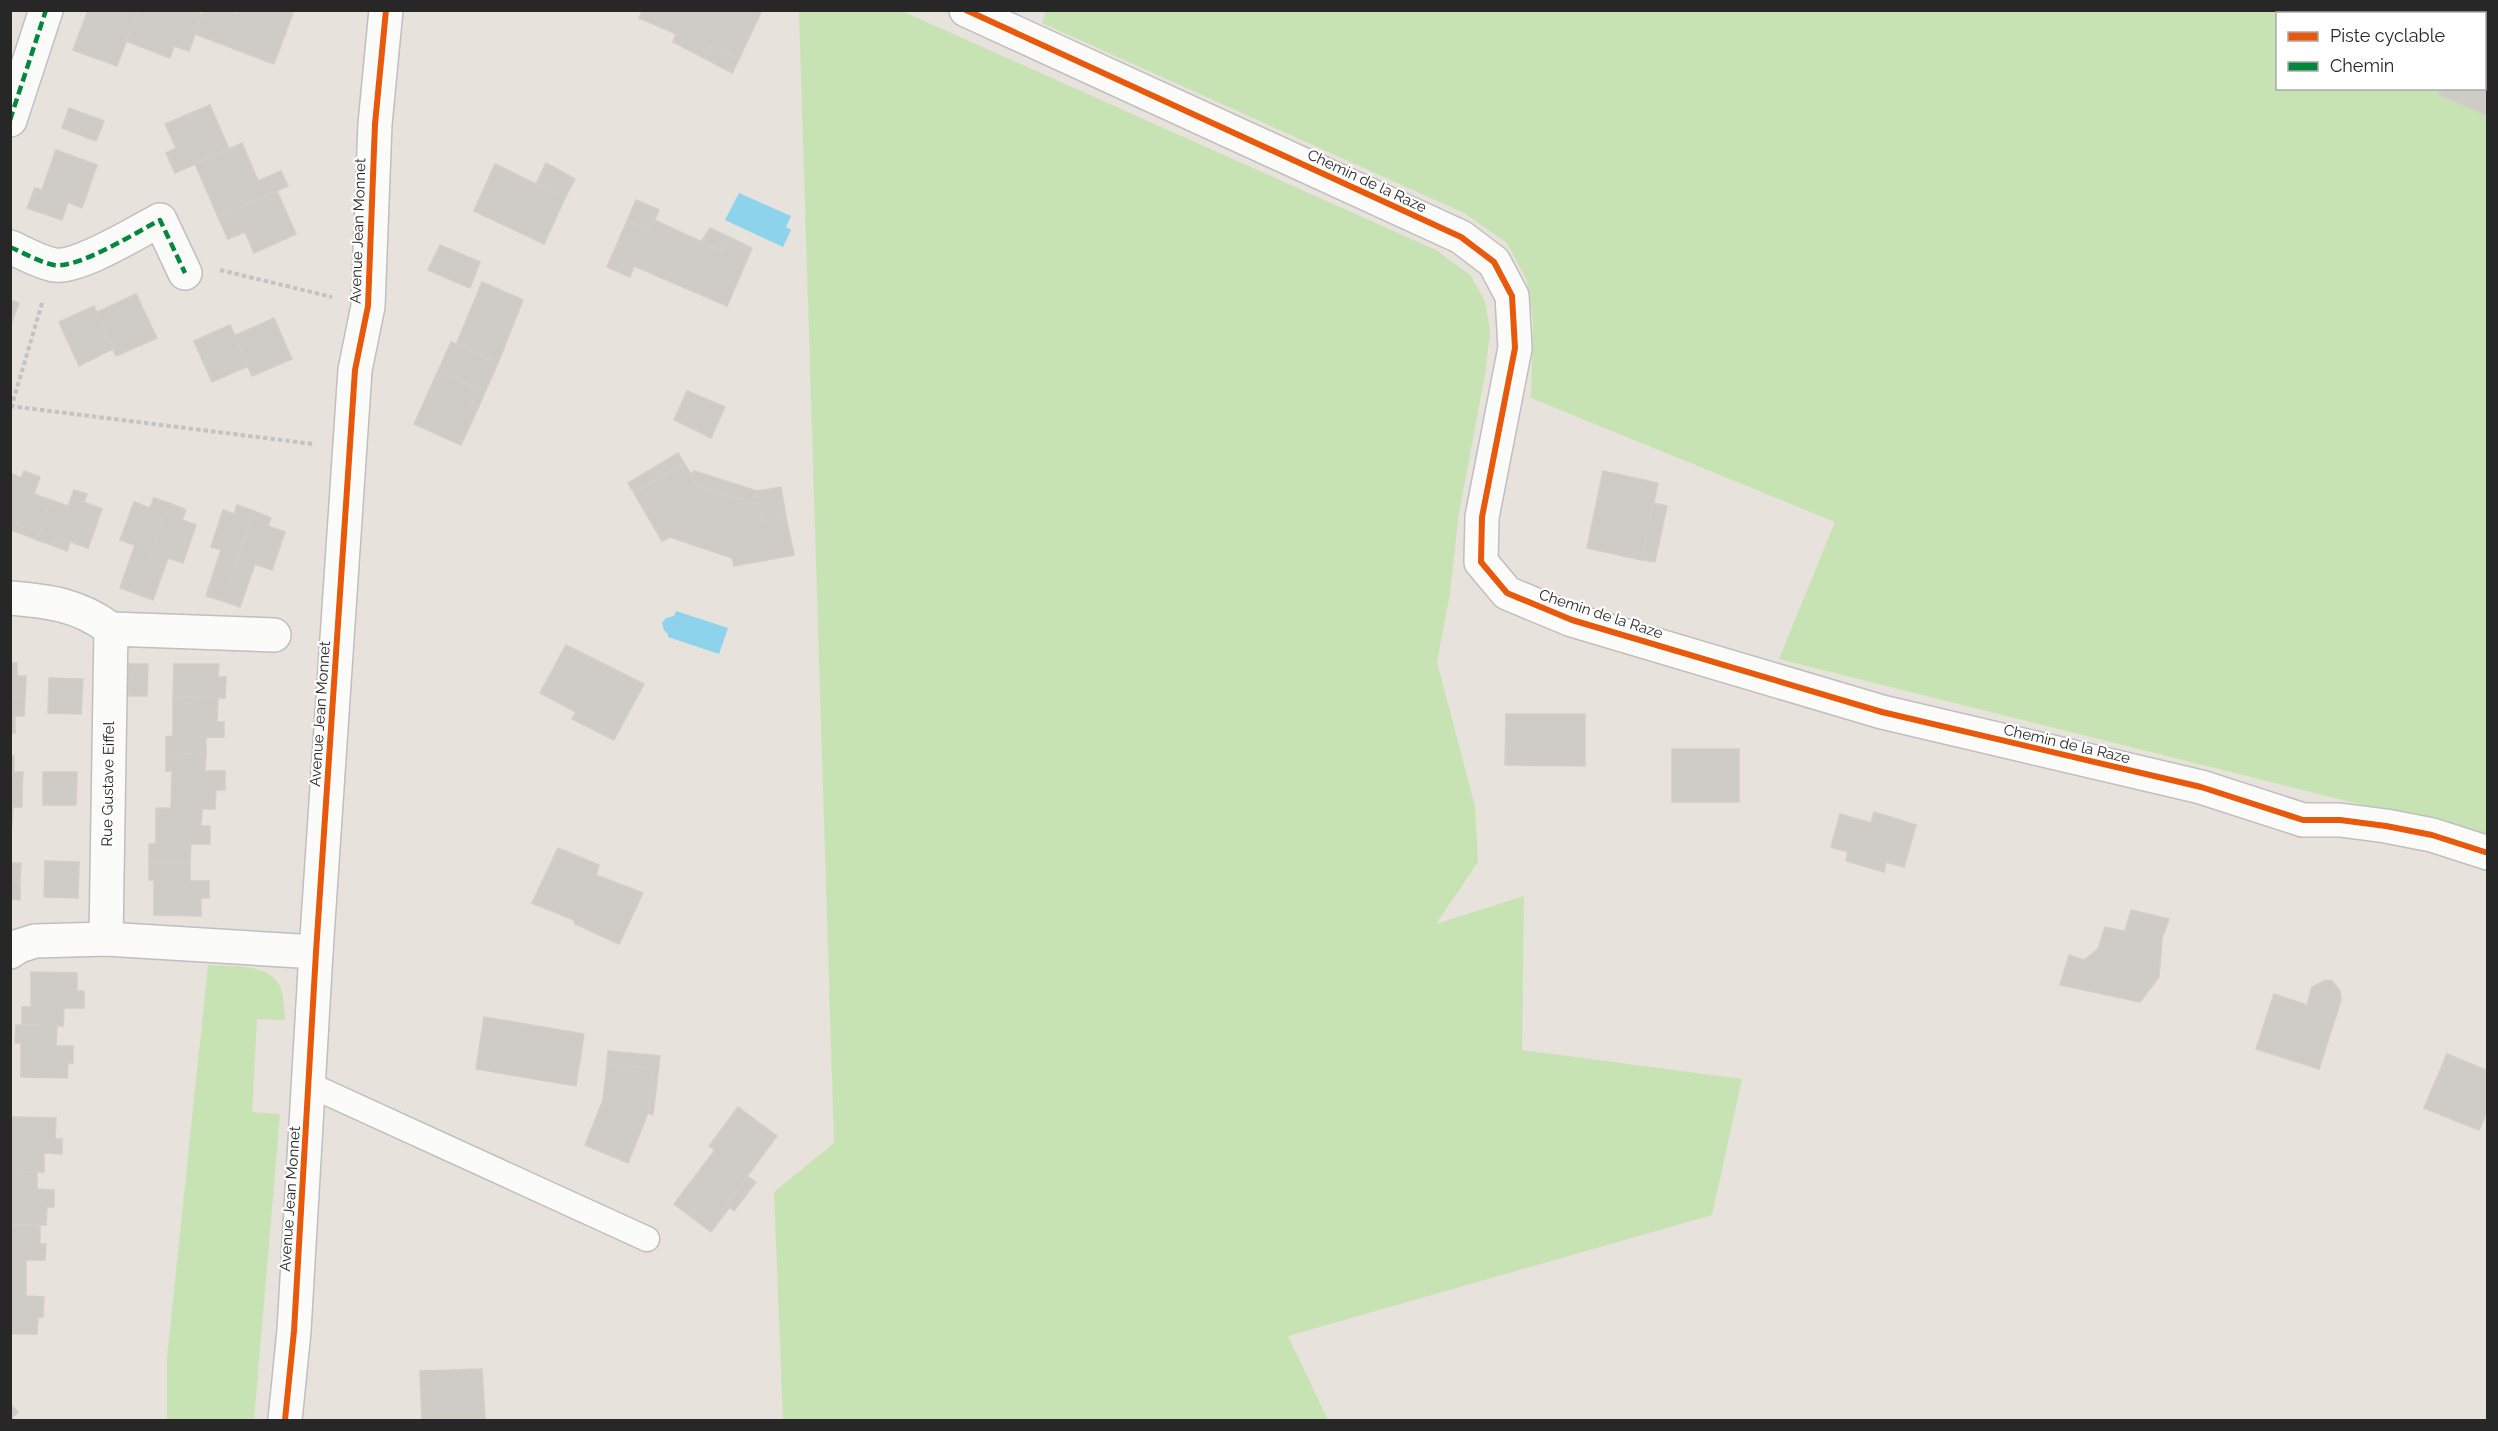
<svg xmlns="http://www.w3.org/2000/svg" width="2498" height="1431" font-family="Raleway,sans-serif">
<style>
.green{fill:#c7e3b3;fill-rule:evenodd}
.water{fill:#8cd3eb}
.building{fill:#cfccc8;stroke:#d2cec8;stroke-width:1.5}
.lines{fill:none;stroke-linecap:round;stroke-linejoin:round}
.service-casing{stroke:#c0bebe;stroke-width:27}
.minor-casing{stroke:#c0bebe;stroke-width:36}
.path{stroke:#c4c3c2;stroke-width:4;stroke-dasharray:4.5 3;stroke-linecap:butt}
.service{stroke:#fbfbfa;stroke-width:24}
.minor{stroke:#fbfbfa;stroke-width:33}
.quiet{stroke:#00873e;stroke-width:4.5;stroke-dasharray:9 4.5;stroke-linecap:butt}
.cycleway-casing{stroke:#fff;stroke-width:10}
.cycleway{stroke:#e8590c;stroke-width:6}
.labels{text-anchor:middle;stroke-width:4.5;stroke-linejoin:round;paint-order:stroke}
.street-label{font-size:15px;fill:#272727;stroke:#fff}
</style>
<rect width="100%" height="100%" fill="#e7e2dc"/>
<g class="green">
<path d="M1046,10l1441,1v825l-708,-177 56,-137 -304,-124 2,-77 -6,-40 -20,-38 -43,-30 -422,-190zM2278,14h206v74h-206z"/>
<path d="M799,11h103l534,239 34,25 15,26 5,31 -5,42 -27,145 -8,74 -13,69 38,144 3,56 -42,62 88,-28 -2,154 220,29 -30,136 -424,121 40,84h-545l-9,-228 60,-49z"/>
<path d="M208,965c25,2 66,-3 74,27 2,9 2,19 3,28l-28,-1 -5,93 28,2 -26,306h-87v-62z"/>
</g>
<g class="water">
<path d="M739,193l52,23 -5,11 5,3 -8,17 -58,-27z"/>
<path d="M676,611l52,17 -9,26 -51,-17v-3l-4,-4 -2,-7 4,-5 8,-2z"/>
</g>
<g class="building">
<path d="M88,10h50l-21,56 -44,-16z"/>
<path d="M138,10h55l9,4 -13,37 -15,-5 -4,12 -44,-17z"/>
<path d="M204,10h22l10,4 2,-4h48l7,3 -19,51 -79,-30z"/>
<path d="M643,10h119l-23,49 -28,-12 -7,11 -31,-16 3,-8 -37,-16z"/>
<path d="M711,47l28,12 -7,14 -28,-15z"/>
<path d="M2484,51l4,1v64l-49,-22 2,-6h43z"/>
<path d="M210,105l19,44 -54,24 -9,-20 10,-5 -11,-24z"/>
<path d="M69,108l35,13 -8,20 -34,-13z"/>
<path d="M242,143l16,38 23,-10 7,15 -70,31 -23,-53z"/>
<path d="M56,150l41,15 -15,43 -14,-6 -6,18 -35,-12 8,-20 7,2z"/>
<path d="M546,163l29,16 -10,19 -29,-14z"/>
<path d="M495,164l70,34 -21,46 -70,-33z"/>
<path d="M277,191l19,43 -42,19 -9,-21 -17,7 -10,-22z"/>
<path d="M636,200l23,10 -9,20 -23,-9z"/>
<path d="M654,220l68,31 7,-14 23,11 -25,58 -93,-40 -4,11 -23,-10 20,-46 23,9z"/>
<path d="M710,228l19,9 -7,14 -21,-9z"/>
<path d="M440,245l40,17 -10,26 -42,-18z"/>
<path d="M482,282l41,18 -25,63 -42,-18z"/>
<path d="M136,294l21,44 -41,18 -19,-44z"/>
<path d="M10,300l9,3 -9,24z"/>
<path d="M94,306l19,43 -34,17 -20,-44z"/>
<path d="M274,318l18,41 -40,17 -18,-40z"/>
<path d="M230,325l18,41 -36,16 -18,-41z"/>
<path d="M451,342l47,21 -20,45 -7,-3 7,-16 -40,-18z"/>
<path d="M438,371l40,18 -7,16 7,3 -17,37 -47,-21z"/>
<path d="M687,391l38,16 -14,31 -37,-18z"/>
<path d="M678,453l6,10 -50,30 -6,-10z"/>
<path d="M684,463l14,23 54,17 8,-1 3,19 23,-4 8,38 -60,11 -2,-8 -62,-21 -8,4 -28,-48z"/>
<path d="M24,471l16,6 -6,17 17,6 -14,40 -17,-7 2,-8 -12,-4v-48l11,5z"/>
<path d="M694,471l63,20 24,-4 5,30 -23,4 -3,-19 -8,1 -54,-17 -7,-12z"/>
<path d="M1603,471l55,12 -16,77 -55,-12z"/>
<path d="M74,490l13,4 -3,8 18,7 -14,39 -31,-11 -3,9 -17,-6 14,-40 17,6z"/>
<path d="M154,498l15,5 -32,91 -17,-6 15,-43 -15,-5 14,-38 16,6z"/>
<path d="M169,503l17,7 -4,10 14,5 -13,38 -15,-5 -15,42 -16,-6z"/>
<path d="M1653,503l14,3 -12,56 -13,-2z"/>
<path d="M237,505l17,6 -31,90 -17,-5 15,-46 -10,-3 12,-37 11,4z"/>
<path d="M254,511l17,7 -3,8 17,6 -13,38 -17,-6 -15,43 -17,-6z"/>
<path d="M10,521l12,4 -2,8 -10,-3z"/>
<path d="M57,537l13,5 -3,9 -13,-5z"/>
<path d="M566,645l78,39 -30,56 -42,-21 4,-7 -36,-19z"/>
<path d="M10,663h7v13h9l-1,22 -15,-1z"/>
<path d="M129,664h19l-1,32h-19z"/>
<path d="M174,664h45l-1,13h8l-1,21 -52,-1z"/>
<path d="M49,678l34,1 -2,35 -33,-1z"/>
<path d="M10,697l15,1 -1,18h-9v17h-5z"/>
<path d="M173,697l45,1 -1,24h7v15h-18v18l-40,-1v-17l7,-1z"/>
<path d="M1506,714h79v52l-80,-1z"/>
<rect x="1672" y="749" width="67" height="53"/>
<path d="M166,754l40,1 -1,16h20v19h-9l-1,19h-44l1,-38h-6z"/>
<path d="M10,756h4v16h9l-1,18 -12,-1z"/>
<path d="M43,772h34l-1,33h-33z"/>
<path d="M10,789l12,1v17h-9l-1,19z"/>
<path d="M156,808l46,1 -1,17h9v18h-19l-1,19h-41v-19h7z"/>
<path d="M1874,812l42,13 -12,42 -18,-5 -2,10 -38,-11 2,-9 -17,-5 9,-33 31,9z"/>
<path d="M10,847l1,16h10l-1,19h-10z"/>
<path d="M558,848l41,17 -3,10 47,18 -24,51 -44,-20 -1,-4 -42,-17z"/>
<path d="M45,861l34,1 -1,36 -34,-1z"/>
<path d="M149,863h41v18h19v17h-8v18l-47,-1v-35h-5z"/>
<path d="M10,882h10v18l-10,-1z"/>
<path d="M2131,910l38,9 -7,19 -3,39 -19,25 -80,-17 9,-30 15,5 14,-11 7,-22 20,4z"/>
<path d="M31,972l46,1v18h7v17h-20l-1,18 -41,-1v-18h9z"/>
<path d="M2326,980l6,1 8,10 1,9 -22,69 -63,-20 18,-55 33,11 5,-18z"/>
<path d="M484,1017l100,17 -8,52 -100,-17z"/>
<path d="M16,1025h41l-1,21h17v17h-5l-1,15 -46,-1v-34h-6z"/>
<path d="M608,1051l52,5 -7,59 -5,-2 5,-44 -46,-4z"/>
<path d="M2447,1054l41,17v38l-9,21 -55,-22z"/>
<path d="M607,1065l46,4 -5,44 -20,50 -43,-18 18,-45z"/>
<path d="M738,1107l39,29 -51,69 3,3 -18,24 -37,-28 41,-54 -6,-4z"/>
<path d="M12,1117l44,1 -1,21h7v15l-18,-1v19l-34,-1z"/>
<path d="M10,1171l27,1v17l17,1v17h-7l-1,18h-36z"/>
<path d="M747,1176l9,6 -22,29 -8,-6z"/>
<path d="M10,1225h30v19h6l-1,16h-19v36l18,1 -1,20h-5l-1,17h-27z"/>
<path d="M482,1369l3,51h-63l-2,-49z"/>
<path d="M10,1404l8,8 -6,6 3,2h-5z"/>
</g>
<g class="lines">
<g class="service-casing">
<path id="service" d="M310,1085l337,154"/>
</g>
<g class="minor-casing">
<g id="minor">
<path d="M966,10l495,227 33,25 18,34 3,52 -33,169 -1,45 26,31 65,27 310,92 319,75 102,33h37l46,6 46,9 56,18"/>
<path d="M10,120l36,-110"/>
<path d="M10,247c14,6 29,15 44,18 24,4 83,-33 106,-45l25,53"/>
<path d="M10,598c39,3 69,7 101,31l163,6"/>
<path d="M106,939l5,-310"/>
<path d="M10,952l9,-6 16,-5 71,-2 210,13"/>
<path d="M285,1420l9,-89 22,-379 39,-582 13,-64 7,-182 11,-114"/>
</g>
</g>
<g class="path">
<path d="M220,270l112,27"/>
<path d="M10,406l303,38"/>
<path d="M11,408l32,-108"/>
</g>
<use href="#service" class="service"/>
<use href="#minor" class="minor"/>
<g class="quiet">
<path d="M10,120l36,-110"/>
<path d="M10,247c14,6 29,15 44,18 24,4 83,-33 106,-45l25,53"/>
</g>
<g class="cycleway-casing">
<g id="cycleway">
<path d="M966,10l495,227 33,25 18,34 3,52 -33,169 -1,45 26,31 65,27 310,92 319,75 102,33h37l46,6 46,9 56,18"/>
<path d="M285,1420l9,-89 22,-379 39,-582 13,-64 7,-182 11,-114"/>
</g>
</g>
<use href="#cycleway" class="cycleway"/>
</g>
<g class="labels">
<g class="street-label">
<text transform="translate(1367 181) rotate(25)" y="5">Chemin de la Raze</text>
<text transform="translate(358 231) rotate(-88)" y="5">Avenue Jean Monnet</text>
<text transform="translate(1601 614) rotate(18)" y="5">Chemin de la Raze</text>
<text transform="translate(320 714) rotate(-86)" y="5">Avenue Jean Monnet</text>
<text transform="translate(2067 744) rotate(13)" y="5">Chemin de la Raze</text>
<text transform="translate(108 784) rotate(-89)" y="5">Rue Gustave Eiffel</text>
<text transform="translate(290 1199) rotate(-86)" y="5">Avenue Jean Monnet</text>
</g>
</g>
<rect width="2498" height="1431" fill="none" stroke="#272727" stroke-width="24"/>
<rect x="2276" y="12" width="210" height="78" fill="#ffffff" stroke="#a9a9a9" stroke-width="1.5"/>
<rect x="2288" y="32" width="30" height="9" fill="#e8590c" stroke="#a9a9a9" stroke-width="1.5"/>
<text x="2330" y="42" font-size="18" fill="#272727">Piste cyclable</text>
<rect x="2288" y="62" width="30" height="9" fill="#00873e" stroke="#a9a9a9" stroke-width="1.5"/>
<text x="2330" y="72" font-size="18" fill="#272727">Chemin</text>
</svg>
